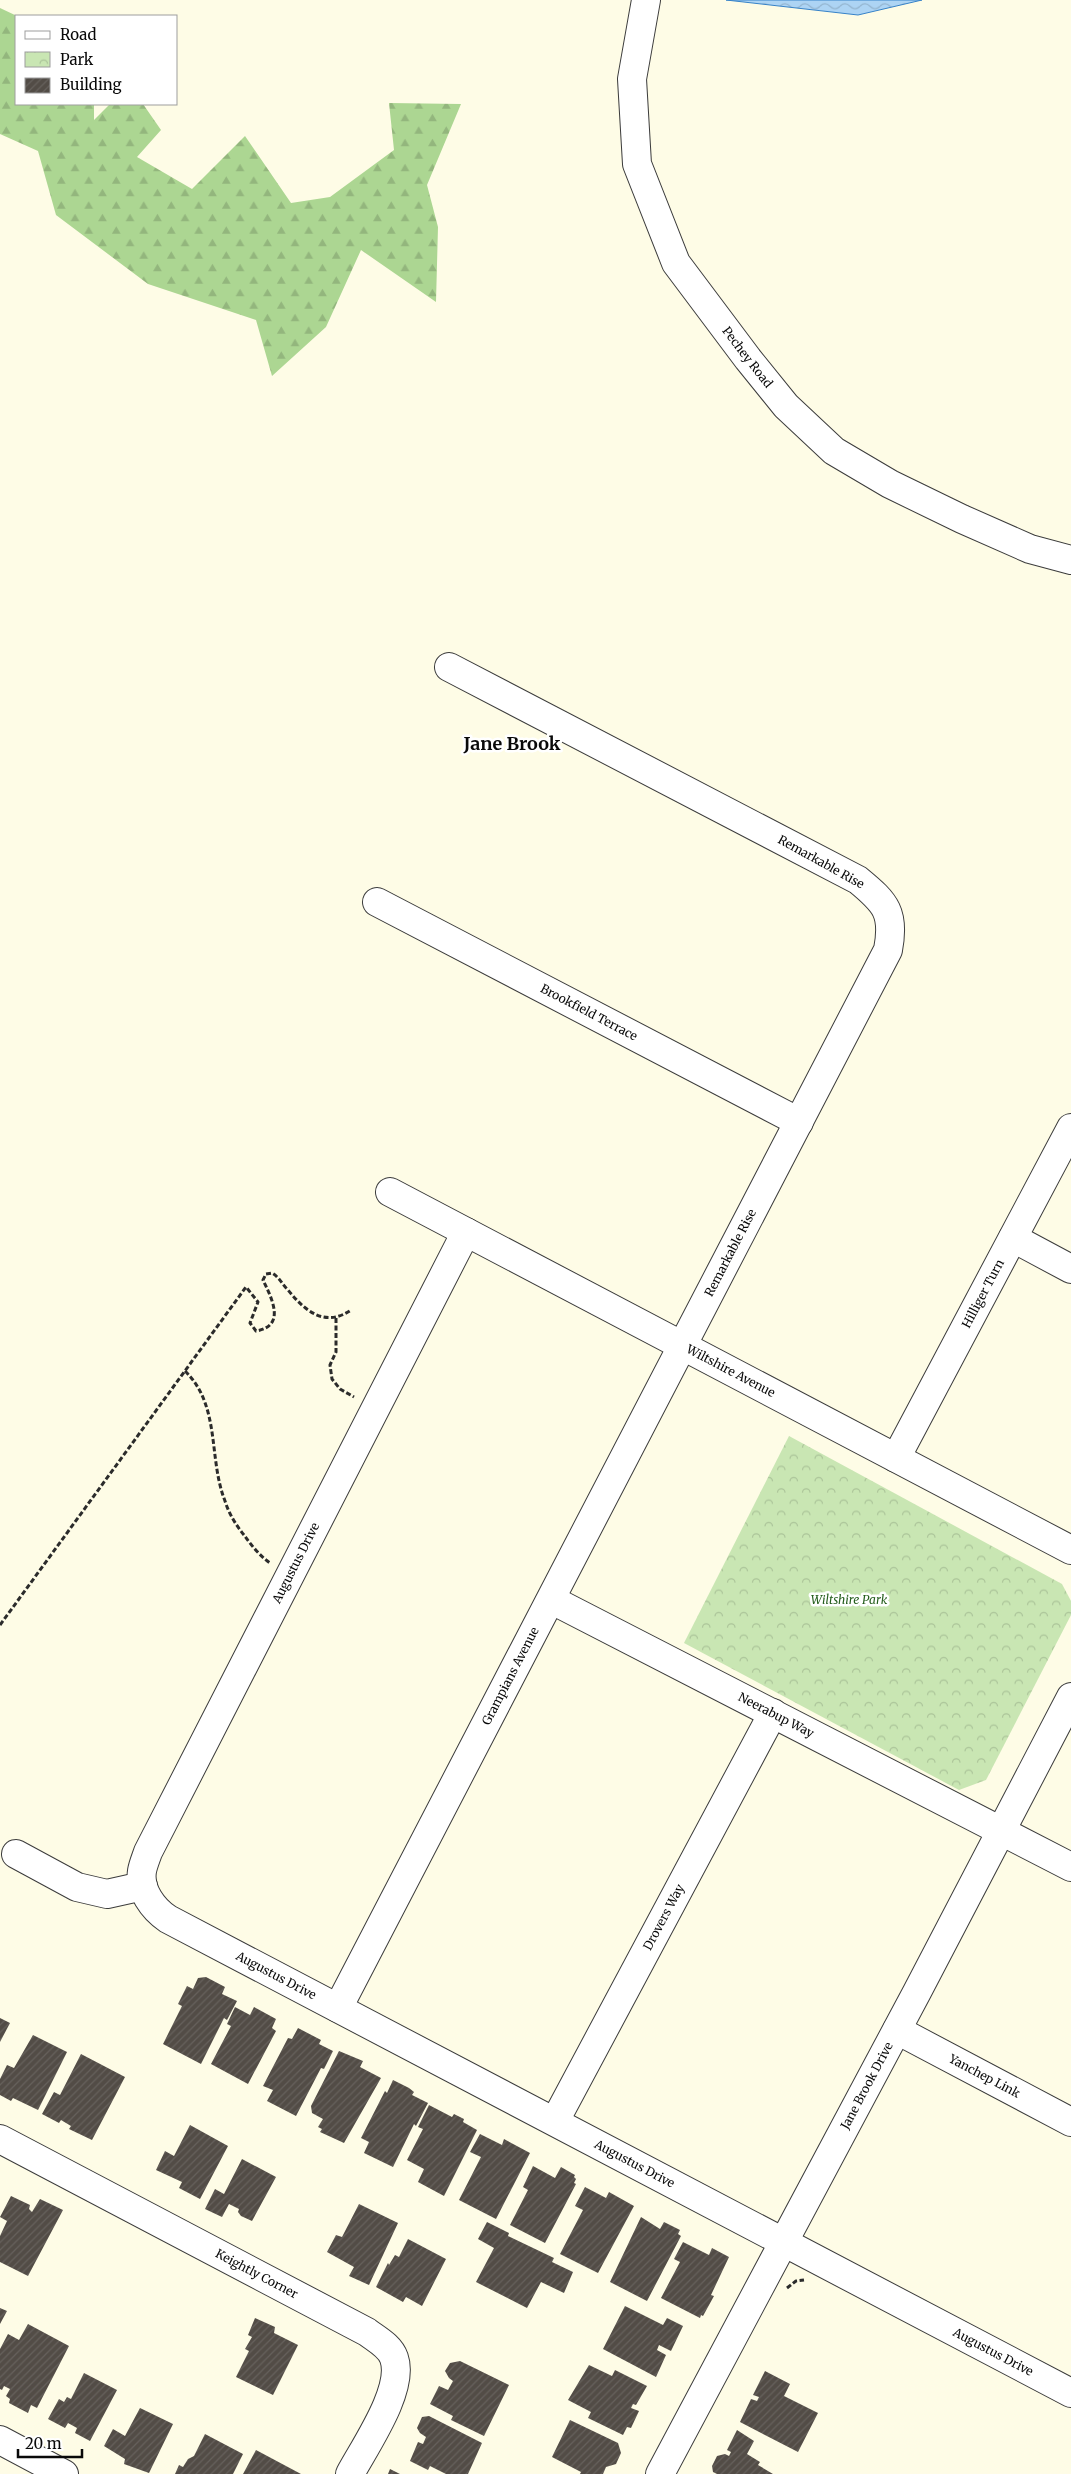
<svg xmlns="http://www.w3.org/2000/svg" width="1071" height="2474" font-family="Merriweather,serif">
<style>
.forest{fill:url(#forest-firs)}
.park{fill:url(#park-crowns)}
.water{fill:url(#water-waves);stroke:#3682c8}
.building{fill:url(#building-hatch)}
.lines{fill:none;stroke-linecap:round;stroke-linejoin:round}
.minor-casing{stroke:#3c3c3c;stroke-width:30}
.path{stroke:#2b2b2b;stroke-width:3;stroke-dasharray:5 2.5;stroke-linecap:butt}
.minor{stroke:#fff;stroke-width:28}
.labels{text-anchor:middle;stroke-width:5;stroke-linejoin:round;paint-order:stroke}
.street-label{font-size:12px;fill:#090909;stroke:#fff}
.park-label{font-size:12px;font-style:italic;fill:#255e1d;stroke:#fff}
.district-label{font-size:18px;font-weight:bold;fill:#090909;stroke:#fff}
</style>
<defs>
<pattern id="forest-firs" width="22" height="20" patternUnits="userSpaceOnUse" patternTransform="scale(1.25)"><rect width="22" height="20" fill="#acd692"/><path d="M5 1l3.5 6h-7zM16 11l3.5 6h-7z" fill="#93b67d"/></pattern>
<pattern id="park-crowns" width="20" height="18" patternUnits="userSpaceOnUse" patternTransform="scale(1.25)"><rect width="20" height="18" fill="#c9e6b3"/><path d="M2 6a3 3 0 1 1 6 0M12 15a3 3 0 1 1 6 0" fill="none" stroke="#abc499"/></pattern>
<pattern id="water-waves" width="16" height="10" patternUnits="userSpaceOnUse" patternTransform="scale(1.25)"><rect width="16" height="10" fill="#add4f4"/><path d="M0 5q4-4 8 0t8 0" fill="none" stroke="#94b5d0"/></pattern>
<pattern id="building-hatch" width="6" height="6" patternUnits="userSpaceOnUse" patternTransform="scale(1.25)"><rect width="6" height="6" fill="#524c46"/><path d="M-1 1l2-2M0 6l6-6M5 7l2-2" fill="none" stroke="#66615c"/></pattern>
</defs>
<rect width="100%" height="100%" fill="#fefce6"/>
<path class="forest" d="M0,8l17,8 -1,88h78v16l16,-16h33l18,26 -24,27 55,32 53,-53 46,67 39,-6 64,-47 -5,-47 72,1 -34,81 11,42 -2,75 -75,-52 -35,77 -54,49 -16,-56 -108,-36 -92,-69 -18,-64 -38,-17z"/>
<path class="park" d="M789,1436l273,148 9,17v14l-85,165 -27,10 -275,-147z"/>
<path class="water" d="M726,0h196l-64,15z"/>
<g class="building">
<path d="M206,1977l19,10 -3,7 15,7 -10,19 -3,-2 -23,46 -38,-20 19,-38 -4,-2 9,-18 6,3 5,-11z"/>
<path d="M235,2007l15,8 4,-8 22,12 -4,9 4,3 -28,53 -37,-20 20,-38 -4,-2z"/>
<path d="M0,2018l10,5 -10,19z"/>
<path d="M298,2028l23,12 -2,4 14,7 -9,18 -3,-1 -25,48 -29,-15 6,-11 -10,-4 25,-48 4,1z"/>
<path d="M33,2035l34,17 -29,58 -25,-12 -2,3 -11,-6v-16l7,-14 7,3z"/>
<path d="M339,2051l24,10 -3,6 21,11 -37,65 -24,-11 2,-3 -4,-2 5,-8 -11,-6 -1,-7z"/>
<path d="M81,2054l44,23 -33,63 -23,-11 2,-3 -10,-6 -2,3 -17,-9 12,-22 6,3z"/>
<path d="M393,2080l16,8 5,4 -2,3 16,8 -12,23 -2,-2 -21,43 -29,-14 5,-11 -8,-4 24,-47 2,2z"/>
<path d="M429,2105l23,12 2,-3 10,5 -1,3 14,8 -33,66 -26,-14 6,-13 -17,-9 16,-31 -5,-2z"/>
<path d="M190,2125l38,21 -28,53 -21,-11 3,-6 -26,-12 9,-19 9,5z"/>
<path d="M480,2134l22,11 2,-6 26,14 -34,66 -37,-19 22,-43 -11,-5z"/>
<path d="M242,2159l34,18 -24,44 -11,-5 -3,-4 1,-3 -10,-5 -7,13 -17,-8 10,-20 9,5z"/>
<path d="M533,2166l22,12 6,-11 14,8 -1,2 2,2 -2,4 2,1 -31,59 -35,-18 18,-35 -5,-3z"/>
<path d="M585,2187l21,11 3,-6 25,14 -36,67 -38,-19 23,-44 -8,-4z"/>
<path d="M11,2196l19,9 -1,4 3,3 8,-13 23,11 -35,66 -28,-14v-26l7,-15 -7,-4z"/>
<path d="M359,2204l39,19 -29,62 -20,-9 5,-9 -27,-15 9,-17 6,2z"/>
<path d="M641,2217l19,12 4,-7 16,8 -2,4 3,2 -34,65 -37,-19z"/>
<path d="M487,2222l22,11 -1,3 46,22 -2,4 21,10 -9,21 -23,-11 -14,26 -51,-26 18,-34 -16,-9z"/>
<path d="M408,2239l38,20 -24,47 -16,-9 -3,5 -27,-15 12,-24 1,2 6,-10 4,2z"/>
<path d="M683,2242l26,13 3,-7 17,9 -18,38 3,1 -11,20 -2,-1 -1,3 -39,-20 19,-36 -6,-3z"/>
<path d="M625,2306l38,19 4,-7 16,8 -12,25 -12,-6 -2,5 9,5 -10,22 -53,-28z"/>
<path d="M0,2308l7,3 -7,13z"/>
<path d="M255,2318l20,9 -1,6 24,12 -25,50 -37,-18 13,-26 -4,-2 7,-12 -4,-2z"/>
<path d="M28,2324l41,22 -32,62 -6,-3 -3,8 -19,-10 1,-4 -4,-3 4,-7 -6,-3 -2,4 -2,-1v-40l8,-15 11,6z"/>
<path d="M460,2361l49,24 -25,51 -33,-16 2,-4 -23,-12 9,-18 9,4 5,-9 -4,-3 -4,-7 5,-8z"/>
<path d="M589,2365l23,11 3,-6 32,16 -11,19 -3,-1 -2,4 8,3 -8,17 -4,-1 -4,8 -35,-17 3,-6 -23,-12z"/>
<path d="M765,2371l25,13 -6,12 34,17 -20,39 -58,-30 11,-23 6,2 2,-4 -6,-2z"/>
<path d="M84,2373l33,17 -27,51 -15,-8 2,-5 -9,-5 -3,5 -17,-9 11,-20 5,3 3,-5 4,2z"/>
<path d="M140,2408l33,16 -24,49 -25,-9 1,-5 -21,-13 9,-17 12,7z"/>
<path d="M429,2416l53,27 -14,31h-22l-16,-8 -2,4 -18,-9 8,-19 5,2 3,-7 -6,-4 -3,-5 5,-11z"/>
<path d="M570,2420l48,23 3,10 -5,11 -10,3 -3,7h-23l1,-2 -29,-15z"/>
<path d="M737,2430l17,11 -7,13 13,8 -2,3 15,9h-56l-4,-2 -1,-6 5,-10 8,-2 4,2 2,-4 -4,-2z"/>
<path d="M205,2434l38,20 -10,20h-58l4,-9 4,2 5,-8 6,-3z"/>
<path d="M256,2450l45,24h-58z"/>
<path d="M390,2469l10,5h-12z"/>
</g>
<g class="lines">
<g class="minor-casing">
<g id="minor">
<path id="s1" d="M646,0l-14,79 5,85 39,99 72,96 38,47 48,45 56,33 72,35 68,30 41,11"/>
<path id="s2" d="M377,902l422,220"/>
<path id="s3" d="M390,1192l681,358"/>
<path id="s4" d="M466,1232l-318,620c-2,6 -5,13 -6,19 -3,19 11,38 26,48l903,474"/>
<path d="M1013,1238l58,31"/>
<path id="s5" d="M896,1458l175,-330"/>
<path id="s6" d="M552,1600l519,267"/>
<path d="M16,1854l61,33 30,7 36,-8"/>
<path id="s7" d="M338,2008l550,-1058c7,-37 -2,-47 -30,-70l-409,-213"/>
<path id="s8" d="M897,2030l174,92"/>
<path id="s9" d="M555,2121l218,-408"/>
<path id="s10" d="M0,2139l367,193c9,7 23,14 27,26 11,31 -29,88 -44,116"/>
<path d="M0,2440l64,34"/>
<path id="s11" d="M660,2474l257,-482 154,-295"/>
</g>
</g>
<g class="path">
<path d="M336,1318v34l-6,13 2,14 8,10 14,8"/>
<path d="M185,1371c36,35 23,87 40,130 4,13 11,24 19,34 7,10 16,21 26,28"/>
<path d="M0,1625l246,-338 12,15 -8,21 6,8c31,-5 15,-34 7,-51l3,-6 6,-1c7,4 10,11 16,17 17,21 37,38 63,20"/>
<path d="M787,2288l9,-7 8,-1"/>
</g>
<use href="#minor" class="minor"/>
</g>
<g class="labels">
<g class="street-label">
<text dy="4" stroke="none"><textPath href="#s1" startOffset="390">Pechey Road</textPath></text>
<text transform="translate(821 862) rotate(29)" y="4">Remarkable Rise</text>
<text dy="4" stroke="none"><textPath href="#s2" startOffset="239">Brookfield Terrace</textPath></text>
<text dy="4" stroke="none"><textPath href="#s7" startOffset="851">Remarkable Rise</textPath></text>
<text dy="4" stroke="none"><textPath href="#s5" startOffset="186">Hilliger Turn</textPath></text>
<text dy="4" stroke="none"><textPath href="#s3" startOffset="385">Wiltshire Avenue</textPath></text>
<text transform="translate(296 1563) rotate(-63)" y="4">Augustus Drive</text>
<text dy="4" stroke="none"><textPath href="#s7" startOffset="374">Grampians Avenue</textPath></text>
<text dy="4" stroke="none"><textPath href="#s6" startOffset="252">Neerabup Way</textPath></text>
<text dy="4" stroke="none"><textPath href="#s9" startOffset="231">Drovers Way</textPath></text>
<text dy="4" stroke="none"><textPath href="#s4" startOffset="896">Augustus Drive</textPath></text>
<text dy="4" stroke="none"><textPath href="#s8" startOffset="99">Yanchep Link</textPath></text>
<text dy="4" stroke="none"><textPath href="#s11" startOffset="440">Jane Brook Drive</textPath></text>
<text dy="4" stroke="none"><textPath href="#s4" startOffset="1301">Augustus Drive</textPath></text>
<text dy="4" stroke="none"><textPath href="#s10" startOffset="290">Keightly Corner</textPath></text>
<text dy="4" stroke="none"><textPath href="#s4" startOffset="1706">Augustus Drive</textPath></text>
</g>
<g class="park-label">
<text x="849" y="1604">Wiltshire Park</text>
</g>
<g class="district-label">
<text x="512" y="750">Jane Brook</text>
</g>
</g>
<rect x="15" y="15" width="162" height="90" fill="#ffffff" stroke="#9d9d9d"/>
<rect x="25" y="31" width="25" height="8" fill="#ffffff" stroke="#9d9d9d"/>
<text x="60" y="40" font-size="15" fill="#090909">Road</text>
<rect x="25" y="52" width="25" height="15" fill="url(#park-crowns)" stroke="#9d9d9d"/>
<text x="60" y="65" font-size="15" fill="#090909">Park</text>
<rect x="25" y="78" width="25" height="15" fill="url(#building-hatch)" stroke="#9d9d9d"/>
<text x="60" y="90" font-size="15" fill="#090909">Building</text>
<path d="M18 2449v8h64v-8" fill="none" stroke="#090909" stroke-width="2.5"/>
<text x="25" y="2449" font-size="15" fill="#090909" stroke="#ffffff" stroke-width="4" paint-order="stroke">20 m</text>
</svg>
